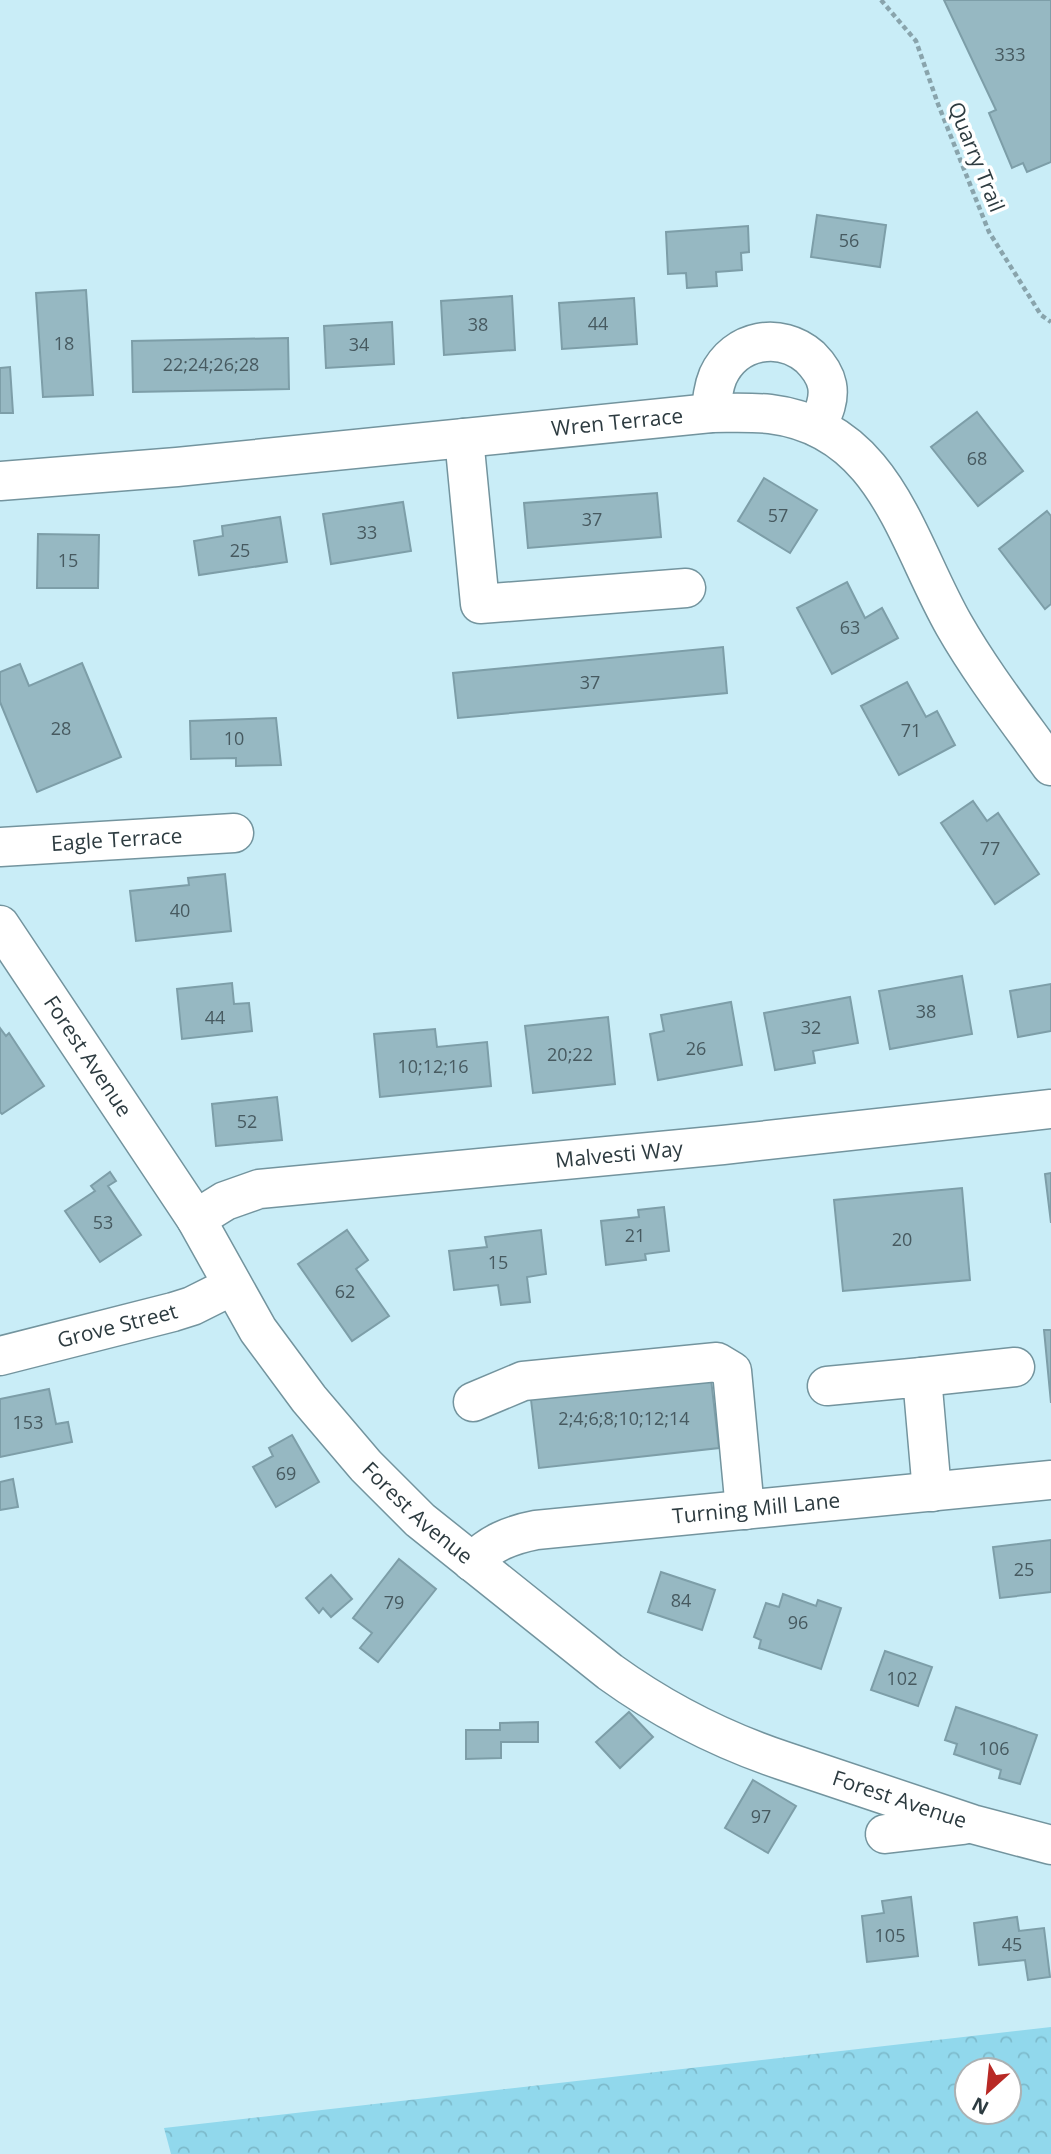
<svg xmlns="http://www.w3.org/2000/svg" width="1051" height="2154" font-family="'Open Sans',sans-serif">
<style>
.park{fill:url(#park-crowns);fill-rule:evenodd}
.building{fill:#96b8c2;stroke:#7d9ea8;stroke-width:2}
.lines{fill:none;stroke-linecap:round;stroke-linejoin:round}
.minor-casing{stroke:#73949e;stroke-width:41}
.path{stroke:#89a4ac;stroke-width:4.5;stroke-dasharray:5 3.5;stroke-linecap:butt}
.minor{stroke:#fff;stroke-width:38}
.labels{text-anchor:middle;stroke-width:7;stroke-linejoin:round;paint-order:stroke}
.number-label{font-size:18px;fill:#475a60}
.street-label{font-size:21px;fill:#2d3b40;stroke:#fff}
</style>
<defs>
<pattern id="park-crowns" width="20" height="18" patternUnits="userSpaceOnUse" patternTransform="scale(1.75)"><rect width="20" height="18" fill="#91d8ec"/><path d="M2 6a3 3 0 1 1 6 0M12 15a3 3 0 1 1 6 0" fill="none" stroke="#7dbacb"/></pattern>
</defs>
<rect width="100%" height="100%" fill="#c9edf7"/>
<path class="park" d="M1051,2027v127h-880l-7,-26zM967,2070h42v42h-42z"/>
<g class="building">
<path d="M944,0h107v162l-24,10 -4,-9 -11,5 -23,-55 7,-3z"/>
<path d="M817,215l69,10 -6,42 -69,-10z"/>
<path d="M748,226l1,26 -8,1 1,17 -26,2 1,14 -30,2 -1,-15 -18,1 -2,-42z"/>
<path d="M86,290l7,105 -50,2 -7,-104z"/>
<path d="M512,296l3,54 -71,5 -3,-54z"/>
<path d="M634,298l3,46 -75,5 -3,-46z"/>
<path d="M392,322l2,42 -68,4 -2,-42z"/>
<path d="M288,338l1,51 -156,3 -1,-51z"/>
<path d="M10,367l3,46h-13v-45z"/>
<path d="M977,412l46,59 -45,35 -47,-59z"/>
<path d="M764,478l53,32 -27,43 -52,-32z"/>
<path d="M657,493l4,44 -133,11 -4,-45z"/>
<path d="M403,502l8,49 -80,13 -8,-50z"/>
<path d="M1047,511l4,5v88l-6,5 -46,-60z"/>
<path d="M280,517l7,45 -88,13 -5,-34 29,-5 -1,-10z"/>
<path d="M38,534l61,1 -1,53h-61z"/>
<path d="M847,582l18,36 17,-10 16,30 -66,36 -35,-66z"/>
<path d="M723,647l4,46 -269,25 -5,-45z"/>
<path d="M82,663l39,94 -84,35 -37,-90v-30l20,-8 9,22z"/>
<path d="M907,682l19,35 11,-6 18,34 -56,30 -38,-69z"/>
<path d="M276,718l5,47 -45,1v-8l-45,1 -1,-38z"/>
<path d="M973,801l14,20 11,-8 41,61 -44,30 -54,-81z"/>
<path d="M225,874l6,57 -95,10 -6,-50 59,-6 -1,-7z"/>
<path d="M962,976l10,58 -82,15 -11,-58z"/>
<path d="M232,983l2,21 15,-1 3,28 -70,8 -5,-50z"/>
<path d="M1051,984v47l-33,6 -8,-46z"/>
<path d="M850,997l8,46 -45,8 2,12 -40,7 -11,-57z"/>
<path d="M731,1002l11,63 -84,15 -8,-46 14,-3 -3,-16z"/>
<path d="M608,1017l7,67 -82,9 -8,-67z"/>
<path d="M0,1028l6,8 3,-3 35,53 -42,28 -2,-2z"/>
<path d="M435,1029l2,18 50,-5 4,44 -111,11 -6,-63z"/>
<path d="M277,1097l5,43 -66,6 -4,-42z"/>
<path d="M110,1172l6,9 -8,5 33,49 -41,27 -35,-51 30,-20 -4,-5z"/>
<path d="M1051,1173v50l-6,-49z"/>
<path d="M962,1188l8,92 -127,11 -9,-91z"/>
<path d="M664,1207l5,44 -24,3 1,6 -40,5 -5,-44 38,-4 -1,-7z"/>
<path d="M347,1230l21,30 -12,9 33,47 -37,25 -54,-77z"/>
<path d="M541,1230l5,44 -19,3 3,25 -29,3 -3,-20 -44,5 -5,-39 38,-4 -2,-10z"/>
<path d="M1044,1330h7v73z"/>
<path d="M711,1379l8,69 -180,20 -9,-77z"/>
<path d="M49,1389l7,35 12,-2 4,20 -72,15v-58z"/>
<path d="M292,1435l27,47 -43,25 -23,-40 20,-11 -4,-8z"/>
<path d="M13,1479l5,28 -18,3v-28z"/>
<path d="M1051,1540v52l-51,6 -7,-51z"/>
<path d="M399,1559l37,30 -58,73 -18,-14 12,-15 -19,-15z"/>
<path d="M661,1572l54,18 -13,40 -54,-18z"/>
<path d="M331,1575l21,24 -21,18 -8,-9 -4,5 -13,-15z"/>
<path d="M783,1594l33,12 2,-6 23,8 -20,61 -62,-21 2,-8 -7,-3 12,-34 13,4z"/>
<path d="M885,1651l47,16 -14,39 -47,-16z"/>
<path d="M956,1707l81,28 -17,49 -21,-6 2,-8 -47,-16 3,-10 -12,-4z"/>
<path d="M629,1712l24,25 -33,31 -24,-26z"/>
<path d="M538,1722v20h-37v16l-35,1v-29h34v-7z"/>
<path d="M753,1780l43,26 -28,47 -43,-25z"/>
<path d="M911,1897l7,59 -51,6 -5,-46 22,-3 -2,-12z"/>
<path d="M1017,1917l2,14 25,-3 6,49 -22,3 -3,-20 -46,5 -5,-42z"/>
</g>
<g class="lines">
<g class="minor-casing">
<g id="minor">
<path d="M711,413c1,-13 2,-25 7,-37 17,-37 62,-45 92,-19 7,7 15,18 17,28 3,15 -4,29 -10,42"/>
<path d="M464,438l16,166 206,-16"/>
<path id="s1" d="M0,481l177,-14 534,-54c20,0 40,-1 59,1 115,14 136,127 184,211 28,49 64,95 97,141"/>
<path id="s2" d="M0,847l234,-14"/>
<path id="s3" d="M0,925l196,294 62,111 51,69 57,67 54,54 190,152c54,39 111,68 174,89l188,63 79,21"/>
<path id="s4" d="M196,1219l29,-18 34,-12 464,-44 328,-36"/>
<path id="s5" d="M0,1356l173,-44 19,-6 40,-20"/>
<path d="M922,1377l93,-10"/>
<path d="M827,1386l95,-9 10,115"/>
<path d="M473,1402l50,-21 194,-19 15,9 13,139"/>
<path id="s6" d="M472,1562c19,-19 38,-27 64,-32l515,-50"/>
<path d="M885,1834l78,-9"/>
</g>
</g>
<path class="path" d="M881,0l35,41 22,63 51,128 52,83 10,7"/>
<use href="#minor" class="minor"/>
</g>
<g class="labels">
<g class="number-label">
<text x="1010" y="61">333</text>
<text x="849" y="247">56</text>
<text x="598" y="330">44</text>
<text x="478" y="331">38</text>
<text x="64" y="350">18</text>
<text x="359" y="351">34</text>
<text x="211" y="371">22;24;26;28</text>
<text x="977" y="465">68</text>
<text x="778" y="522">57</text>
<text x="592" y="526">37</text>
<text x="367" y="539">33</text>
<text x="240" y="557">25</text>
<text x="68" y="567">15</text>
<text x="850" y="634">63</text>
<text x="590" y="689">37</text>
<text x="61" y="735">28</text>
<text x="911" y="737">71</text>
<text x="234" y="745">10</text>
<text x="990" y="855">77</text>
<text x="180" y="917">40</text>
<text x="926" y="1018">38</text>
<text x="215" y="1024">44</text>
<text x="811" y="1034">32</text>
<text x="696" y="1055">26</text>
<text x="570" y="1061">20;22</text>
<text x="433" y="1073">10;12;16</text>
<text x="247" y="1128">52</text>
<text x="103" y="1229">53</text>
<text x="635" y="1242">21</text>
<text x="902" y="1246">20</text>
<text x="498" y="1269">15</text>
<text x="345" y="1298">62</text>
<text x="624" y="1425">2;4;6;8;10;12;14</text>
<text x="28" y="1429">153</text>
<text x="286" y="1480">69</text>
<text x="1024" y="1576">25</text>
<text x="681" y="1607">84</text>
<text x="394" y="1609">79</text>
<text x="798" y="1629">96</text>
<text x="902" y="1685">102</text>
<text x="994" y="1755">106</text>
<text x="761" y="1823">97</text>
<text x="890" y="1942">105</text>
<text x="1012" y="1951">45</text>
</g>
<g class="street-label">
<text transform="translate(976 157) rotate(68)" y="7">Quarry Trail</text>
<text dy="7" stroke="none"><textPath href="#s1" startOffset="620">Wren Terrace</textPath></text>
<text dy="7" stroke="none"><textPath href="#s2" startOffset="117">Eagle Terrace</textPath></text>
<text dy="7" stroke="none"><textPath href="#s3" startOffset="158">Forest Avenue</textPath></text>
<text dy="7" stroke="none"><textPath href="#s4" startOffset="432">Malvesti Way</textPath></text>
<text dy="7" stroke="none"><textPath href="#s5" startOffset="121">Grove Street</textPath></text>
<text dy="7" stroke="none"><textPath href="#s6" startOffset="294">Turning Mill Lane</textPath></text>
<text dy="7" stroke="none"><textPath href="#s3" startOffset="724">Forest Avenue</textPath></text>
<text dy="7" stroke="none"><textPath href="#s3" startOffset="1292">Forest Avenue</textPath></text>
</g>
</g>
<g transform="translate(988 2091) rotate(207)"><circle r="33" fill="#ffffff" stroke="#abb1b3" stroke-width="2"/>
<path d="M0-5L12 26L0 18L-12 26Z" fill="#b82925"/>
<text y="-10" font-size="19" font-weight="bold" text-anchor="middle" fill="#2d3b40">N</text>
</g>
</svg>
